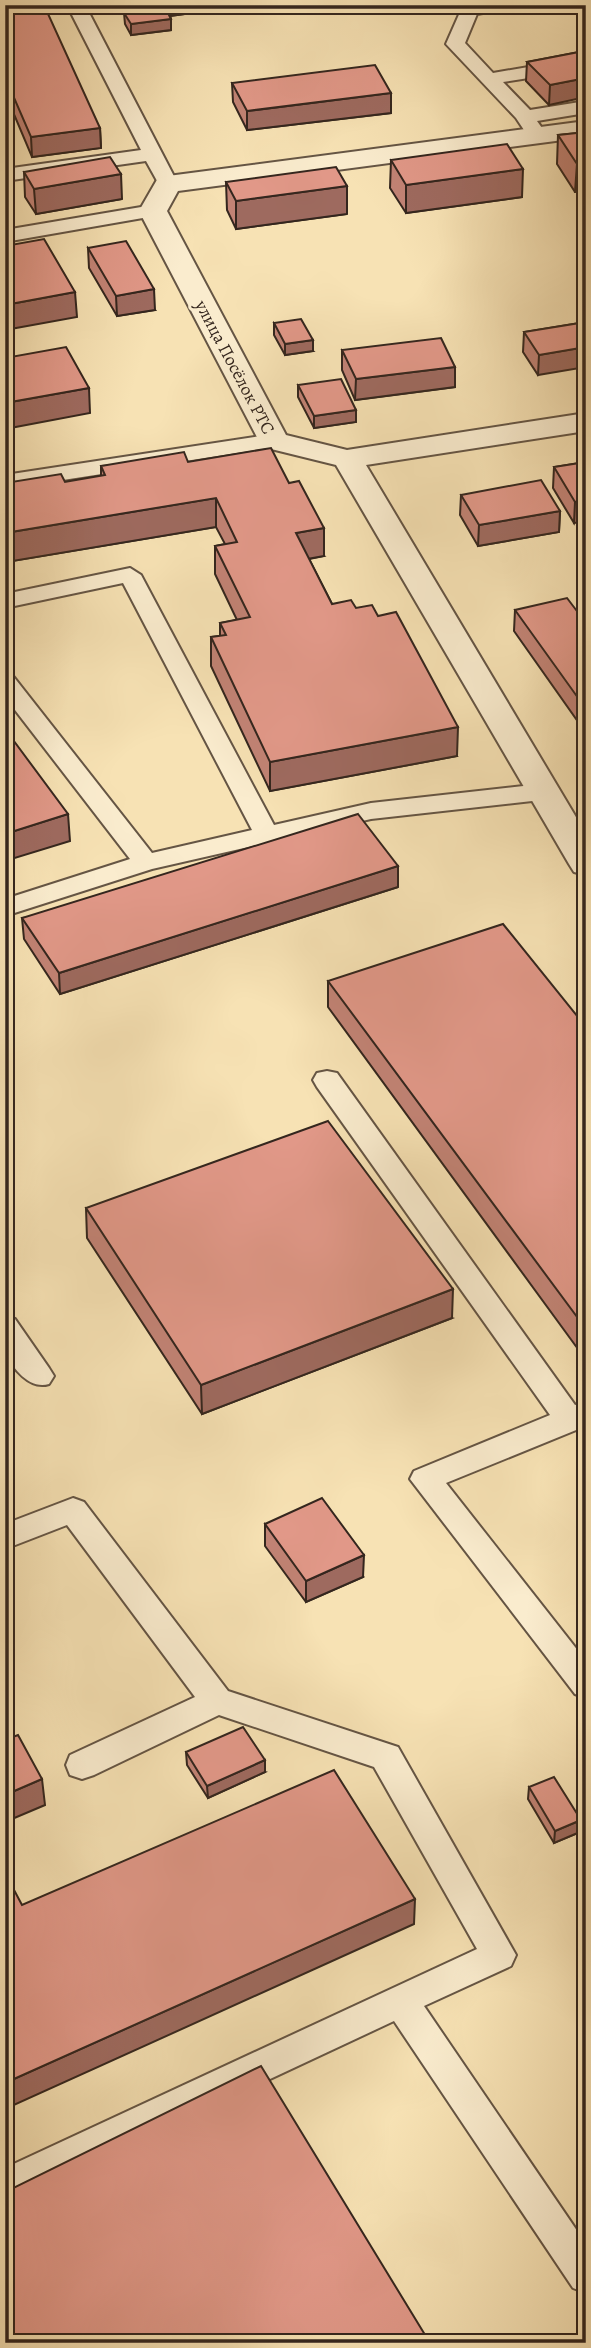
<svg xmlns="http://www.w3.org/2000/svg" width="591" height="2348" font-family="Alegreya,serif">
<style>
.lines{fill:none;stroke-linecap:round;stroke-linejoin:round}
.lane-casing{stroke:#655544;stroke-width:4}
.street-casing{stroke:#655544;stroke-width:4}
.lane{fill:#faecce;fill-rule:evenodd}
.street{fill:#faecce;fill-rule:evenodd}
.wall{fill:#c28375;stroke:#34261e;stroke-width:2}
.shaded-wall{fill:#9e6a5f;stroke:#34261e;stroke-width:2}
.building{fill:#e19888;stroke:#34261e;stroke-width:2}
.labels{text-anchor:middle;stroke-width:6;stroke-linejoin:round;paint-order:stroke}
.far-street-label{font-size:18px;fill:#34261e;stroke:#faecce}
</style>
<rect width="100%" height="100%" fill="#f7e2b4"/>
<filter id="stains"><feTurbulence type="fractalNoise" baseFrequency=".00286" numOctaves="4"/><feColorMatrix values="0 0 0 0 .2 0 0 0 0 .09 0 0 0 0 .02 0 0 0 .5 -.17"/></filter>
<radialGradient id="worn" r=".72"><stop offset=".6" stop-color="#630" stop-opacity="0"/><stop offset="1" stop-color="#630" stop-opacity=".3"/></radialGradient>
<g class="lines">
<g class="lane-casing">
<g id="lane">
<path d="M5,5h41l-9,5 -32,3z"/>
<path d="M67,5h18l93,179 -3,4h-14l-15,-27 -141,20v-12l136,-19z"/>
<path d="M457,5h52l-3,4 -29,5 -12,29 28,30 93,-16v12l-83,13 27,28 56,-9v12l-49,8 10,14 -3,4h-14l-14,-21 -70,-74 15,-34z"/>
<path d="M153,205l7,2 3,4 -3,4 -155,27v-12z"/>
<path d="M274,434l8,2 3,5 -3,5 -277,43v-14z"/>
<path d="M130,568l11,7 133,250 97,-22 170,-19 9,3 3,5 -3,5 -9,3 -170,19 -219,50 -147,47v-17l125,-40 -125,-162v-23l8,2 139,177 100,-23 -129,-247 -118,25v-14z"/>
<path d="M327,1071l10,2 238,332 11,-3v24l-140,57 140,178v37l-11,-4 -165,-215 4,-8 136,-56 -233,-328 -4,-7 4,-7z"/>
<path d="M5,1316l10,3 34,49 5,8 -5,8c-19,6 -37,-15 -44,-34 -3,-9 0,-24 0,-34z"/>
<path d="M73,1498l11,4 144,189 170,56 118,208 -5,11 -87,40 162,238v49l-13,-5 -179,-267 -389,182v-35l472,-219 -103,-182 -155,-52 -125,60 -12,4 -12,-4 -4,-10 4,-10 125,-58 -128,-172 -62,24v-25z"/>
</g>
</g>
<g class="street-casing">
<path id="street" d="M586,121v16l-408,54 -11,20 119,224 61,15 239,-37v18l-220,34 220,369v41l-12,-3 -5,-8 -233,-399 -73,-18 -4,-6 -120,-230 19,-33 10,-2z"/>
</g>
<use href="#lane" class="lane"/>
<use href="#street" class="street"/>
</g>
<g class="wall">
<path d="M153,5h54v6l-37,5 1,3v11l-40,5 -6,-11 -1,-11 31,-5z"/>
<path d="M5,9l95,119 1,20 -69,9 -27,-64z"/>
<path d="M579,52l-30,53 -23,-24 1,-19z"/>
<path d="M232,83l159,30 -144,17 -14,-28z"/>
<path d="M586,132v59l-11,1 -18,-28 1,-29z"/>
<path d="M391,160l131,37 -116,16 -16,-25z"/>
<path d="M24,172l98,27 -86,15 -11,-17z"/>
<path d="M226,182l121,32 -111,15 -9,-19z"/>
<path d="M88,248l67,62 -38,6 -28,-48z"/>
<path d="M586,322l-48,53 -15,-23 1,-20z"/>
<path d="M274,323l39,28 -28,4 -11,-20z"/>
<path d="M342,350l113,37 -100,13 -13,-30z"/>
<path d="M298,385l58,25v12l-42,6 -16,-31z"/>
<path d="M188,462l136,94 -15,3 23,45 24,4 101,148 -187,35 -59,-125v-29l9,-1v-13l17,-3 -22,-46v-28l10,-2 -9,-17 -210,35v9l-1,1v-89l60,-1 36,-6v-10z"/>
<path d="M586,462l-12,61 -21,-35 1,-21z"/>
<path d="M461,495l99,16 -1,21 -81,14 -18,-31z"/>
<path d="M515,610l71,13v110l-72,-102z"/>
<path d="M398,887l-338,107 -36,-55 -2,-21z"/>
<path d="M328,981l258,46v333l-258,-353z"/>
<path d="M86,1208l366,110 -250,96 -115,-176z"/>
<path d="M265,1524l98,53 -57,25 -41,-56z"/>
<path d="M186,1752l79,20 -57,26 -21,-33z"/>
<path d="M529,1787l52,33 -1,12 -26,11 -26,-44z"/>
</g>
<g class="shaded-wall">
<path d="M168,5h39v6l-46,6 -1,-11z"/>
<path d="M171,19v11l-40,5v-11z"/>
<path d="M586,78v19l-37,8 1,-20z"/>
<path d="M391,93v20l-144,17v-19z"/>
<path d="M100,128l1,20 -69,9 -1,-20z"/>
<path d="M586,163v28l-11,1 2,-28z"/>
<path d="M523,169l-1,28 -116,16v-28z"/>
<path d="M121,174l1,25 -86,15 -2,-25z"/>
<path d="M347,186v28l-111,15v-28z"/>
<path d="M154,289l1,21 -38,6 -1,-20z"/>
<path d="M75,292l2,25 -72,13v-25z"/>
<path d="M313,340v11l-28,4v-11z"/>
<path d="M586,347v20l-48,8 1,-20z"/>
<path d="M455,367v20l-100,13 1,-21z"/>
<path d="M89,388l1,25 -85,16v-26z"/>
<path d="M356,410v12l-42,6v-12z"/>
<path d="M216,498v29l-210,35v9l-1,1v-39z"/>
<path d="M586,500v21l-12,2 1,-21z"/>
<path d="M560,511l-1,21 -81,14 1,-21z"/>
<path d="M324,528v28l-28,5v-28z"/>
<path d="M458,727l-1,29 -187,35v-29z"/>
<path d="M68,814l2,27 -65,20v-27z"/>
<path d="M398,866v21l-338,107 -1,-21z"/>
<path d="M453,1289l-1,29 -250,96 -1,-29z"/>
<path d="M364,1555l-1,22 -57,25v-21z"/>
<path d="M265,1760v12l-57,26 -1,-12z"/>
<path d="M42,1779l3,26 -40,17v-27z"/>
<path d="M581,1820l-1,12 -26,11 1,-12z"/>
<path d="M415,1899l-1,25 -409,185v-26z"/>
</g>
<g class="building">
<path d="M38,5h6l56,123 -69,9 -26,-60v-68z"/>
<path d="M165,7l6,12 -40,5 -7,-11z"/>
<path d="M579,52l7,6v20l-36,7 -23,-23z"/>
<path d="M375,65l16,28 -144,18 -15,-28z"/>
<path d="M586,132v31l-9,1 -19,-29z"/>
<path d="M507,144l16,25 -117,16 -15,-25z"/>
<path d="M110,157l11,17 -87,15 -10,-17z"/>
<path d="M336,167l11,19 -111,15 -10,-19z"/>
<path d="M44,239l31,53 -70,13v-59z"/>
<path d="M126,241l28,48 -38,7 -28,-48z"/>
<path d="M301,319l12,21 -28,4 -11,-21z"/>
<path d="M586,322v25l-47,8 -15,-23z"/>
<path d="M441,338l14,29 -99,12 -14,-29z"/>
<path d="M66,347l23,41 -84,15v-45z"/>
<path d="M341,379l15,31 -42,6 -16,-31z"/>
<path d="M271,448l18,35 10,-2 25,47 -28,5 36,71 19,-4 5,8 16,-3 6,11 18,-4 62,115 -188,35 -59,-125 15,-2 -6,-12 30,-6 -35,-71 22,-4 -21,-44 -211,35v-50l56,-9 4,8 40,-7 -4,-9 83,-14 4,10z"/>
<path d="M586,462v38l-11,2 -21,-35z"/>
<path d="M541,480l19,31 -81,14 -18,-30z"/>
<path d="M567,598l19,25v86l-71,-99z"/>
<path d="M5,729l63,85 -63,20z"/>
<path d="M358,814l40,52 -339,107 -37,-55z"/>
<path d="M503,924l83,103v302l-258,-348z"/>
<path d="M328,1121l125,168 -252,96 -115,-177z"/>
<path d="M322,1498l42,57 -58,26 -41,-57z"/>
<path d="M243,1727l22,33 -58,26 -21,-34z"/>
<path d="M18,1735l24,44 -37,16v-55z"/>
<path d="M334,1770l81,129 -410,184v-210l17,32z"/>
<path d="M554,1777l27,43 -26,11 -26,-44z"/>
<path d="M261,2066l169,277h-425v-151z"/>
</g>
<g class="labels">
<g class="far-street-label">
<text transform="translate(235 367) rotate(62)" y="6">улица Посёлок РТС</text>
</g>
</g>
<rect width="591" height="2348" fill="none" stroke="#f7e2b4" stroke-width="28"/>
<rect x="7" y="7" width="577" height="2334" fill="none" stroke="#34261e" stroke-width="3.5"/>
<rect x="14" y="14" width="563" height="2320" fill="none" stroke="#34261e" stroke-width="2"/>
<rect width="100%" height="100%" filter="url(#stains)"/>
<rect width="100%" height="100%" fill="url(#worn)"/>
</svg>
